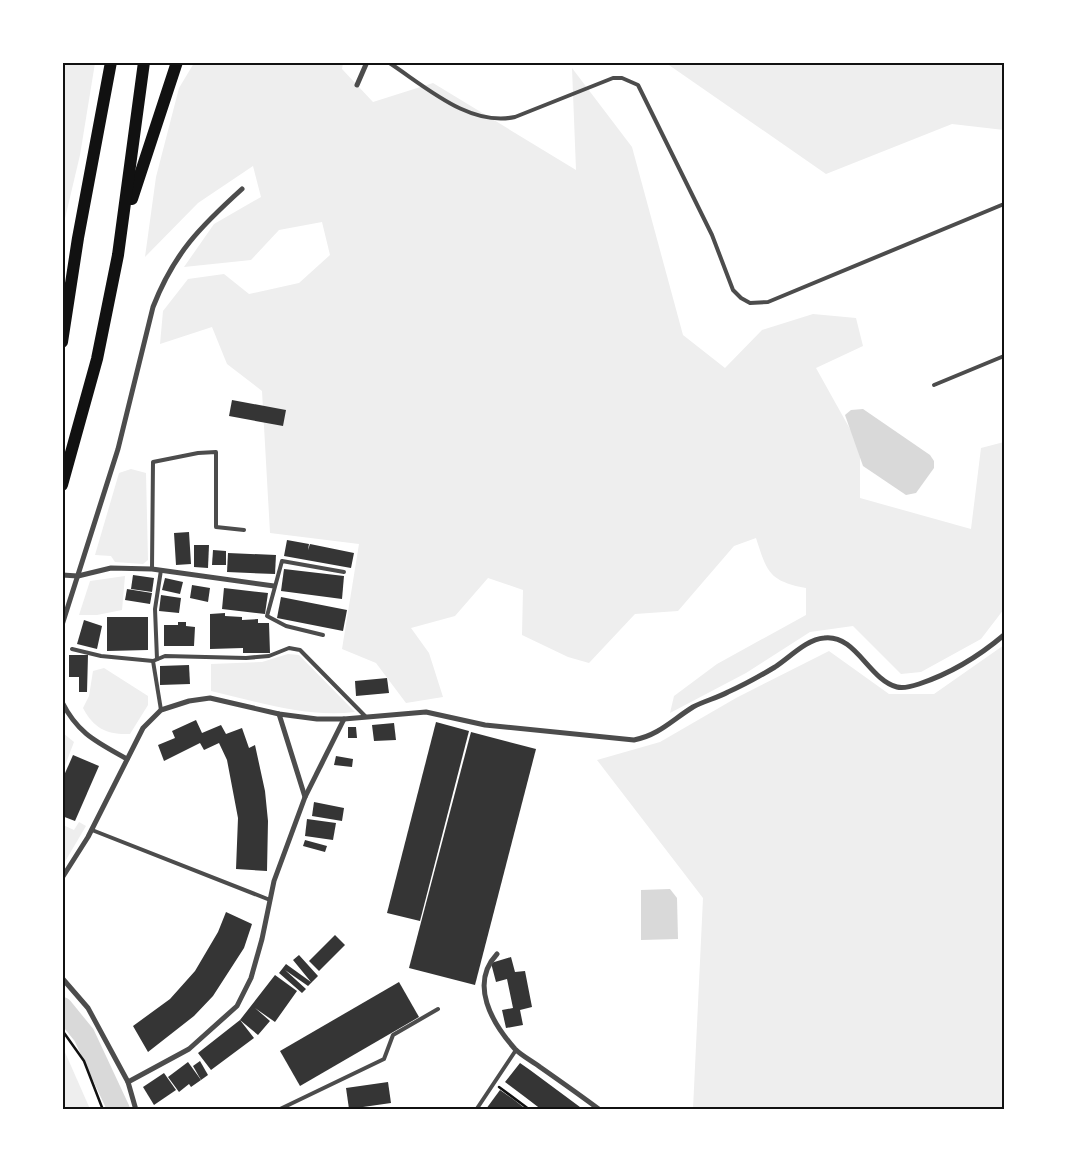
<svg xmlns="http://www.w3.org/2000/svg" width="1067" height="1172" font-family="'DejaVu Sans',sans-serif">
<style>
.green{fill:#eee}
.water{fill:#d9d9d9}
.lines{fill:none;stroke-linecap:round;stroke-linejoin:round}
.river{stroke:#d9d9d9;stroke-width:22}
.building{fill:#353535}
.path{stroke:#111;stroke-width:2.5}
.service{stroke:#4c4c4c;stroke-width:4}
.minor{stroke:#4c4c4c;stroke-width:5}
.motorway{stroke:#111;stroke-width:12}
.neatline{fill:none;stroke:#111;stroke-width:2}
</style>
<rect width="100%" height="100%" fill="#fff"/>
<g class="green">
<path d="M63,62l32,1 -15,92 -17,72z"/>
<path d="M194,63h149l-1,6 31,33 60,-19 143,87 -4,-102 60,79 51,188 42,33 37,-38 51,-16 43,4 7,28 -47,22 44,79v51l111,31 10,-81 23,-6v167l-23,30 -60,33 -20,2 -48,-48 -43,6 -64,41 -76,40 4,-17 43,-32 89,-49v-27c-37,-7 -39,-16 -50,-50l-22,8 -56,65 -43,3 -46,49 -21,-6 -46,-22 1,-45 -35,-12 -33,38 -44,12 18,25 14,44 -37,6 -30,-40 -34,-14 17,-105 -89,-11 -8,-142 -35,-27 -15,-37 -52,17 3,-33 25,-32 36,-5 25,20 50,-11 31,-28 -8,-33 -43,8 -28,30 -67,7 30,-43 47,-27 -8,-31 -55,37 -53,54 11,-80 23,-89z"/>
<path d="M666,63h338v67l-52,-6 -126,50z"/>
<path d="M131,469l15,4 2,87 -5,4 -28,-2 -4,-6 -16,-1 24,-82z"/>
<path d="M125,576l-3,34 -25,5h-18l11,-34z"/>
<path d="M1004,645v464h-311l10,-211 -106,-138 63,-18 76,-44 93,-47 60,43h45z"/>
<path d="M288,654l11,1 56,57c-48,6 -97,-10 -144,-21v-27l51,-2z"/>
<path d="M104,668l44,28v9l-18,29c-22,1 -36,-5 -47,-26l6,-12 4,-25z"/>
<path d="M63,733l11,9 -11,29z"/>
<path d="M79,822l7,4 -23,39v-40l11,5z"/>
<path d="M62,1049l2,1 26,59h-27z"/>
</g>
<g class="water">
<path d="M863,409l67,46 4,6v7l-18,25 -10,2 -43,-29 -18,-51 6,-5z"/>
<path d="M670,889l7,9 1,41 -37,1v-50z"/>
</g>
<g class="lines">
<path class="river" d="M62,1008l22,27 35,75"/>
</g>
<g class="building">
<path d="M232,400l54,10 -3,16 -54,-10z"/>
<path d="M189,532l2,32 -15,1 -2,-32z"/>
<path d="M287,540l22,4 -1,6 2,-6 44,9 -3,15 -67,-12z"/>
<path d="M194,545h15l-1,23 -14,-1z"/>
<path d="M213,550l13,1v14h-14z"/>
<path d="M228,553l48,2 -1,19 -48,-2z"/>
<path d="M284,569l60,7 -2,23 -61,-8z"/>
<path d="M133,575l21,3 -2,14 -21,-3z"/>
<path d="M165,578l18,4 -3,12 -18,-4z"/>
<path d="M192,585l18,3 -2,14 -18,-4z"/>
<path d="M224,588l44,5 -3,21 -43,-5z"/>
<path d="M127,589l25,4 -2,11 -25,-4z"/>
<path d="M161,595l20,3 -2,15 -20,-2z"/>
<path d="M281,597l66,13 -4,21 -66,-13z"/>
<path d="M225,613v3l17,1v3l16,-1v4h11l1,30h-27v-5l-33,1v-35z"/>
<path d="M107,617h41v33l-41,1z"/>
<path d="M84,620l18,6 -5,23 -20,-5z"/>
<path d="M178,622h8v4l9,1 -1,19h-30v-21h14z"/>
<path d="M69,655h19l-1,37h-8v-15h-10z"/>
<path d="M189,665l1,19 -30,1v-19z"/>
<path d="M387,678l2,15 -33,3 -1,-15z"/>
<path d="M196,720l6,13 19,-8 5,9 16,-6 7,20 6,-3 10,46 3,30 -1,50 -31,-2 2,-51 -11,-58 -8,-17 -15,7 -4,-7 -36,18 -6,-16 17,-7 -3,-7z"/>
<path d="M436,722l33,9 -49,190 -33,-8z"/>
<path d="M394,723l2,17 -22,1 -2,-16z"/>
<path d="M348,727h8l1,11h-9z"/>
<path d="M471,732l65,17 -61,236 -66,-17z"/>
<path d="M73,755l26,11 -24,55 -13,-5v-36z"/>
<path d="M336,756l17,3 -1,8 -18,-2z"/>
<path d="M314,802l30,6 -2,13 -30,-5z"/>
<path d="M307,819l29,4 -3,17 -28,-4z"/>
<path d="M305,840l22,6 -2,6 -22,-6z"/>
<path d="M226,912l26,12 -8,24 -31,48 -19,20 -46,36 -15,-26 37,-27 25,-28 23,-39z"/>
<path d="M335,935l10,10 -26,26 -10,-10z"/>
<path d="M299,955l19,21 -10,10 -23,-16 21,19 -4,4 -23,-20 7,-9 25,18 -18,-22z"/>
<path d="M511,957l4,15 10,-1 7,36 -12,3 3,15 -17,3 -4,-18 11,-2 -6,-29 -11,3 -5,-19z"/>
<path d="M275,975l22,16 -22,31 -20,-14 15,13 -12,14 -18,-15 14,18 -43,32 -13,-17 42,-33z"/>
<path d="M399,982l20,35 -119,69 -20,-35z"/>
<path d="M200,1061l8,14 -7,5 -8,-14z"/>
<path d="M188,1062l13,18 -10,7 -2,-3 -10,8 -11,-15z"/>
<path d="M520,1063l10,7 54,40h-42l-17,-13 -20,-15z"/>
<path d="M164,1073l12,17 -22,15 -11,-18z"/>
<path d="M388,1082l3,21 -42,6 -3,-21z"/>
<path d="M500,1090l13,9 14,11 -41,-1z"/>
</g>
<g class="lines">
<g class="path">
<path d="M62,1030l22,31 19,49"/>
<path d="M499,1087l31,23"/>
</g>
<g class="service">
<path d="M388,62c37,24 81,65 127,55l98,-39h9l16,7 74,150 21,55 8,8 9,5 18,-1 236,-98"/>
<path d="M934,385l70,-29"/>
<path d="M152,569l1,-107 45,-9 18,-1v75l28,3"/>
<path d="M323,635l-37,-9 -19,-10 15,-55 62,11"/>
<path d="M72,649l29,7 52,5 12,-5 81,2 23,-2 20,-8 11,2 65,66"/>
<path d="M157,659l-2,-50 6,-39"/>
<path d="M153,661l8,49"/>
<path d="M92,830l178,70"/>
<path d="M278,1110l106,-51 9,-24 45,-26"/>
<path d="M476,1110l40,-60"/>
</g>
<g class="minor">
<path d="M357,85l10,-23"/>
<path d="M62,575l16,1 33,-8 41,1 122,17"/>
<path d="M62,625l56,-176 35,-142c21,-54 47,-80 89,-118"/>
<path d="M62,702c16,32 35,40 65,57"/>
<path d="M305,797l39,-78"/>
<path d="M62,878l26,-41 55,-109 18,-18 28,-9 21,-3 69,16 38,5h27l82,-7 59,13 149,15c25,-5 38,-20 59,-33 11,-6 24,-9 35,-15 16,-7 32,-16 47,-25 14,-9 32,-28 49,-29 32,-4 44,41 73,49 7,2 16,-1 22,-3 33,-11 59,-27 85,-49"/>
<path d="M497,954c-28,30 -5,69 18,95 7,7 17,12 25,18 20,14 40,28 60,43"/>
<path d="M62,978l26,30 40,74 61,-33 48,-43 14,-28 11,-39 12,-58 31,-84 -26,-83"/>
<path d="M128,1082l8,28"/>
</g>
<g class="motorway">
<path d="M132,199l45,-137"/>
<path d="M62,342l16,-104 33,-176"/>
<path d="M62,485l35,-126 21,-104 26,-193"/>
</g>
</g>
<rect width="1067" height="1172" fill="none" stroke="#ffffff" stroke-width="128"/>
<rect x="64" y="64" width="939" height="1044" class="neatline"/>
</svg>
